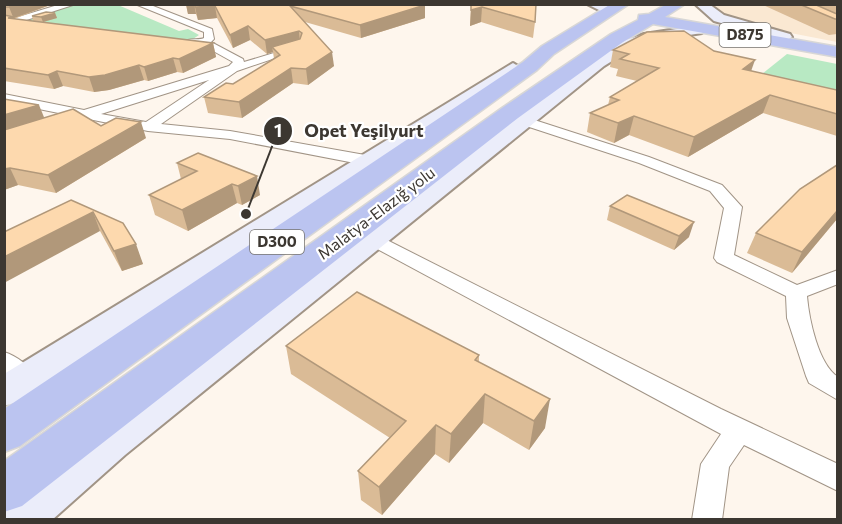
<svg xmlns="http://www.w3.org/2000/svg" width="842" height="524" font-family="Commissioner,sans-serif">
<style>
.built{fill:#fae8d2}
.green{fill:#b8e9c3}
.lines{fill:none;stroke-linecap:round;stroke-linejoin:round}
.street-casing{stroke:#a19486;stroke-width:2}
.secondary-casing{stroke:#a19486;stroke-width:4}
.highway-casing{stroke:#d8d7d6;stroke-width:3}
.street{fill:#fff;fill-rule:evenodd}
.secondary{fill:#ebedfa;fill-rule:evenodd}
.highway{fill:#bbc4f0;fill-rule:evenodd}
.wall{fill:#dabb96}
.shaded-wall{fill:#b1987a}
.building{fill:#fdd9ae;stroke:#b1987a;stroke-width:1.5}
.labels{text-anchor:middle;stroke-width:4.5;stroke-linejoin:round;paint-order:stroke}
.shield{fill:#fff;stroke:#76736f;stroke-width:1.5}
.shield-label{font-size:15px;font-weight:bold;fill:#3c3731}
.street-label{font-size:16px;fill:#3c3731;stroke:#fff}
.leader{fill:none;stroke:#3c3731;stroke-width:2}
.callout-dot{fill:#3c3731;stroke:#fff;stroke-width:2}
.mark-label{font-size:18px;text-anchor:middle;font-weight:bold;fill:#fff}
.callout-label{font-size:18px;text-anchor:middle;font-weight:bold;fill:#3c3731;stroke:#fff;stroke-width:4.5;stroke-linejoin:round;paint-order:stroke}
</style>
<rect width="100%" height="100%" fill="#fef6ed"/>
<path class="built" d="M704,5h133v37l-99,-19z"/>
<g class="green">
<path d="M72,5h46l61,26 9,-2 11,6 -9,6 -172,-20z"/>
<path d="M787,54l50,10v44l-90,-22z"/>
</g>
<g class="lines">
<g class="street-casing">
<g id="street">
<path d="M61,4h15l-65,21h-7l1,-4z"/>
<path d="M135,4h13l64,25 2,10 -3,3 32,17 1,3 53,-16 5,3 -65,22 -76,53 69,7 135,24 8,5 -8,5 -135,-26 -82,-8 -144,-29v-8l80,16 145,-44 4,-4 -27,-15 -22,-5c5,-5 14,-1 20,-4v-6zM209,80l-63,42 -45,-8z"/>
<path d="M522,116l127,41 73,28 20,22 -8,48 63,30 41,-15v14l-31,12c2,23 11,68 31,81v23l-29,-17 -3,-7 -19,-58 -1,-22 -69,-34 -3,-4 10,-50 -14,-17 -71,-28 -122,-40v-6z"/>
<path d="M375,234l346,175 117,55v27l-94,-46 -15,22 -7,53h-30l9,-56 20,-30 -353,-190 -2,-4 2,-4z"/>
<path d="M4,352c13,4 27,15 33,26l-3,7c-14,4 -19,-2 -30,-10z"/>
</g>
</g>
<g class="secondary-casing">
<g id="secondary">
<path d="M587,4h17l11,7 -6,4z"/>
<path d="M695,4h14l15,11 66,19 2,3 -7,4 -71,-20z"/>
<path d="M697,26l7,4 -2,3 -51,8 -15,5 -32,20 -479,389 -73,65h-48v-17l588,-443 34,-20 18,-6z"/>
<path d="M513,63l8,5 -2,3 -502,331 -13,4v-32z"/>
</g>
</g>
<g class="highway-casing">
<g id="highway">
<path d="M611,4h18l-75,50 -17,16 -517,376 -16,6v-43l519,-347 19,-16z"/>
<path d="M667,4h18l-20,13 173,30v10l-185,-33 -30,18 -105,76 -496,388 -18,6v-51l498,-353 109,-74 27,-14 1,-5 10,-1z"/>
</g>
</g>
<use href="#street" class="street"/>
<use href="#secondary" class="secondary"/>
<use href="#highway" class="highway"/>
</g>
<g class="wall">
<path d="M4,4h49l-39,15 199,24 3,14 -33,16 -6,-1 -29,9 -4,-1 -35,10 -15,2 -31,-6 -9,3 -50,-8z"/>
<path d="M168,4h254l3,14 -64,20 -56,-16 29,44 -26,19 -15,-2 -51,35 -34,-5 -4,-16 29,-13 41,-25 -1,-7 -6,2 -17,-14 -17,8 -16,-30 -19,2 -2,-6h-8l-2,-9 -18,1z"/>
<path d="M471,4l64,18 -2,16 -52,-16 -11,4z"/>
<path d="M761,4h76v30l-8,1z"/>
<path d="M55,13l2,5 -14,4 -10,-1 -1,-5z"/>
<path d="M613,50l101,1 38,20 85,19v46l-74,-23 -75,44 -59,-22 -15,8 -27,-11 3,-19 18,-8 2,-8 27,-16 -21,-5 2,-7 -8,-2z"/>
<path d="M4,99l40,19 57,8 45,12 -90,55 -38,-8 -14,5z"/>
<path d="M198,153l62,42 -18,10 -5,-2 -49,28 -33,-16 -6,-20 32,-16 -4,-16z"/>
<path d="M71,200l52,23 20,41 -21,7 -22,-40z"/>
<path d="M610,206l79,31 -15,13 -67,-30z"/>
<path d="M837,219l-45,54 -45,-20 9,-20z"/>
<path d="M286,346l193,9v7l66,66 -16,22 -46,-27 -34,40 -14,-9 -53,61 -21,-15 -3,-29 32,-33 -99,-64z"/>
</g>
<g class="shaded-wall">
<path d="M16,4h37l-39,14 4,11 -10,-11 5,-1 -4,-10z"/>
<path d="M168,4h17l1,1 -18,1z"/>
<path d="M186,4h8l2,10h-8z"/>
<path d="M425,5v13l-64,20 -1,-13z"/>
<path d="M215,6l2,12 -19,2 -3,-13z"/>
<path d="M482,7l-1,15 -11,4 1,-16z"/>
<path d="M55,13l2,5 -14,4 -2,-5z"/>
<path d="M248,26l2,14 -17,8 -3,-13z"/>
<path d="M299,31l1,14 -28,2 1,5 -6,2 -2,-14z"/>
<path d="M213,43l3,14 -33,16 -4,-14z"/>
<path d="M332,52l2,14 -26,19 -2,-16z"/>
<path d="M173,58l4,14 -29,9 -4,-14z"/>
<path d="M755,60l-6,17 -6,-8z"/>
<path d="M139,65l5,15 -35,10 -15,2 -5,-15z"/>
<path d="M291,68l2,15 -51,35 -3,-16z"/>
<path d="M57,71l6,15 -9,3 -6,-14z"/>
<path d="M770,95l-7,18 -75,44 6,-20z"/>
<path d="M39,105l7,17 -42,13v-20z"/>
<path d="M634,116l-5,19 -15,8 4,-20z"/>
<path d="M141,122l5,16 -90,55 -8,-18z"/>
<path d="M10,168l8,17 -14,5v-21z"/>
<path d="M257,176l3,19 -18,10 -4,-19z"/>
<path d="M232,184l5,19 -49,28 -6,-21z"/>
<path d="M837,211v8l-45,54 10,-21z"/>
<path d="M93,212l7,19 -96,52v-26z"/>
<path d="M694,222l-5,15 -15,13 5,-14z"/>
<path d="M136,244l7,20 -21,7 -8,-20z"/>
<path d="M485,394l-2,29 -34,40 2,-29z"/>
<path d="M550,399l-5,29 -16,22 5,-29z"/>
<path d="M436,425l-1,29 -53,61 -3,-28z"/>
</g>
<g class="building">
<path d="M4,4h12l-7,3h-5z"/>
<path d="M195,4h227l3,1 -65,20 -70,-19 42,46 -26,17 -15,-1 -52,34 -35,-5 22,-14 7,1 47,-29 -8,-8 28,-8 2,-6 -3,-2 -34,9 -17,-14 -18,9 -15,-29 -20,1z"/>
<path d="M471,4h65l-1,18 -53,-15 -11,3z"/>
<path d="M799,4h15l23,10v5h-2z"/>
<path d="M46,12l9,1 -14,4 -9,-1z"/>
<path d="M4,15l10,2 -6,1 205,25 -34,16 -6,-1 -29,9 -5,-2 -34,10 -16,2 -32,-6 -9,4 -44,-7z"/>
<path d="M684,31l30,20 41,9 -12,9 94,21v24l-67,-19 -76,42 -60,-21 -16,7 -28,-10 29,-13 -9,-3 49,-29 -39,-9 9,-5 -16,-4 34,-18z"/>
<path d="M4,99l35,6 -35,10z"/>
<path d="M73,109l28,17 15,-8 25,4 -93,53 -38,-7 -6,1v-39z"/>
<path d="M198,153l59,23 -19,10 -6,-2 -50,26 -33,-15 48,-24 -20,-8z"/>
<path d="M837,165v46l-35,41 -46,-19 44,-44z"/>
<path d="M627,195l67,27 -15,14 -69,-30z"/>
<path d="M71,200l52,23 13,21 -22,7 -21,-39 -89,45v-25z"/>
<path d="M357,292l122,63 -4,5 75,39 -16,22 -49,-27 -34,40 -15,-9 -57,62 -21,-16 48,-50 -120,-75z"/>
</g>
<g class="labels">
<g class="shield">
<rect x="719.5" y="23" width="51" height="24" rx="4.5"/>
<rect x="250" y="230" width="54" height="24" rx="4.5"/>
</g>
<g class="shield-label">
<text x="745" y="40">D875</text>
<text x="277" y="247">D300</text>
</g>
<g class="street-label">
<text transform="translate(376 213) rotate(-37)" y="6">Malatya-Elazığ yolu</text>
</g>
</g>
<path class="leader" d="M246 214L278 131"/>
<g class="callout-dot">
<circle cx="246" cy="214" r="6"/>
<circle cx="278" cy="131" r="15"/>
</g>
<g class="mark-label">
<text x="278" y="137">1</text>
</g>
<g class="callout-label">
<text x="364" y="137">Opet Yeşilyurt</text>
</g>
<rect width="842" height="524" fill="none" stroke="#3c3731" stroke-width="12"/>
</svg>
